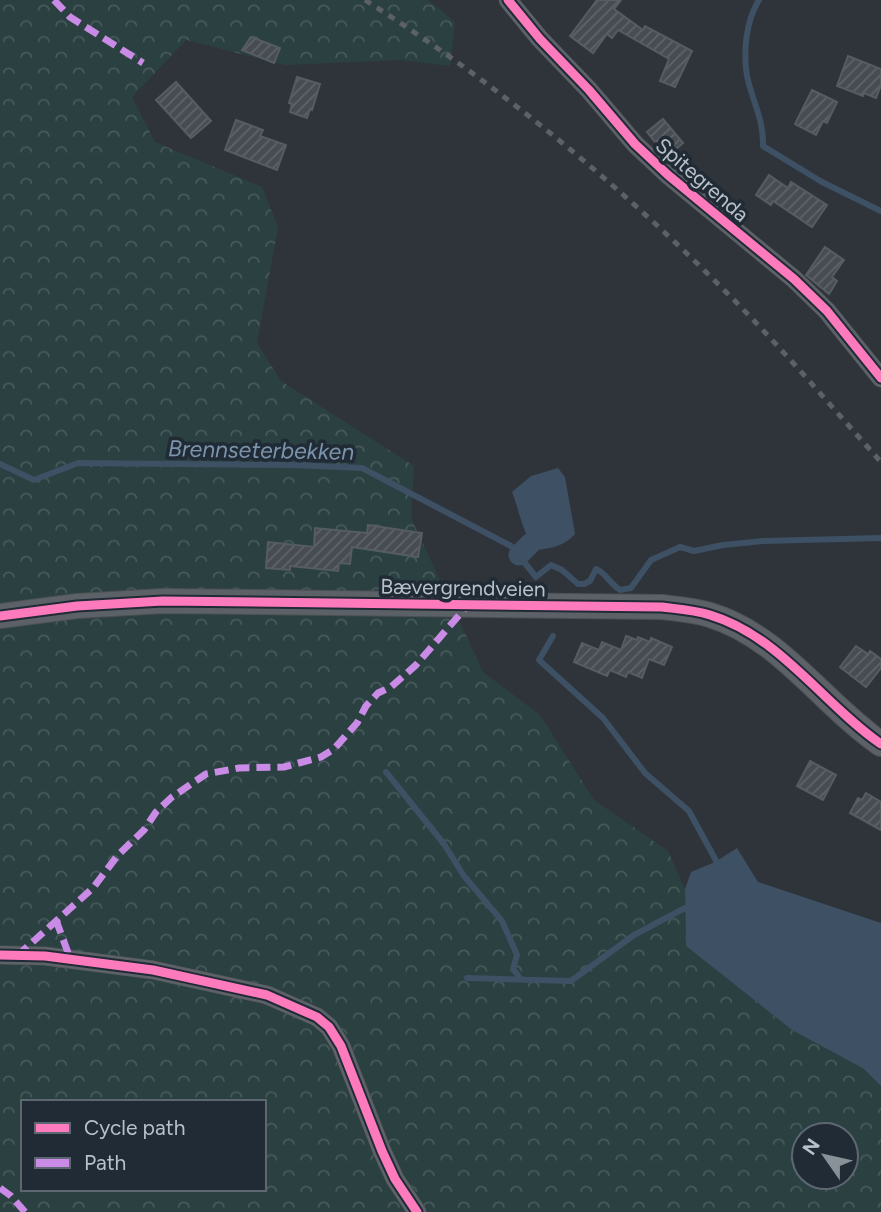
<svg xmlns="http://www.w3.org/2000/svg" width="881" height="1212" font-family="Figtree,sans-serif">
<style>
.forest{fill:url(#forest-crowns);fill-rule:evenodd}
.water{fill:#3d5064}
.lines{fill:none;stroke-linecap:round;stroke-linejoin:round}
.stream{stroke:#3d5064;stroke-width:6}
.canal{stroke:#3d5064;stroke-width:21}
.building{fill:url(#building-hatch);stroke:#555c62;stroke-width:2}
.street-casing{stroke:#4c5055;stroke-width:19}
.secondary-casing{stroke:#4c5055;stroke-width:26}
.street{stroke:#5d6268;stroke-width:18}
.secondary{stroke:#5c6167;stroke-width:24}
.rail{stroke:#5c6166;stroke-width:5;stroke-dasharray:7 7;stroke-linecap:butt}
.quiet{stroke:#ca8be6;stroke-width:7;stroke-dasharray:14 7;stroke-linecap:butt}
.cycleway-casing{stroke:#202b36;stroke-width:13}
.cycleway{stroke:#fd7abc;stroke-width:9}
.labels{text-anchor:middle;stroke-width:7;stroke-linejoin:round;paint-order:stroke}
.street-label{font-size:21px;fill:#b8c1ca;stroke:#202b36}
.water-label{font-size:23px;font-style:italic;fill:#7b93ab;stroke:#202b36}
</style>
<defs>
<pattern id="forest-crowns" width="20" height="18" patternUnits="userSpaceOnUse" patternTransform="scale(1.75)"><rect width="20" height="18" fill="#2b4041"/><path d="M2 6a3 3 0 1 1 6 0M12 15a3 3 0 1 1 6 0" fill="none" stroke="#485a5b"/></pattern>
<pattern id="building-hatch" width="6" height="6" patternUnits="userSpaceOnUse" patternTransform="scale(1.75)"><rect width="6" height="6" fill="#474c52"/><path d="M-1 1l2-2M0 6l6-6M5 7l2-2" fill="none" stroke="#5f646a"/></pattern>
</defs>
<rect width="100%" height="100%" fill="#2e343a"/>
<path class="forest" d="M0,0h428l27,22 -5,44 -50,-6 -115,5 -99,-25 -54,57 23,45 107,45 16,40 -21,116 24,38 133,85 -3,52 72,154 57,43 54,85 74,51 17,38 1,57 106,84 72,39 17,17v126h-881zM23,1102h241v87h-241zM804,1135h42v42h-42z"/>
<g class="water">
<path d="M558,468l7,9 10,57c-10,12 -23,14 -38,16 -15,-16 -17,-38 -25,-58l19,-16z"/>
<path d="M737,848l21,34 123,41v163l-17,-17 -72,-39 -106,-84 -1,-57 6,-17 24,-10z"/>
</g>
<g class="lines">
<g class="stream">
<path d="M759,0c-13,21 -16,51 -12,76 5,24 17,44 16,70l59,36 59,29"/>
<path d="M0,464l34,16 44,-17 215,2 69,3 149,78 25,31 15,-12 11,5 16,14h6l6,-3 6,-12c9,3 13,14 24,21l11,-2 20,-28 29,-13 14,4 29,-6 40,-4 118,-3"/>
<path d="M553,636l-14,24 64,58 42,55 44,38 31,57"/>
<path d="M386,772l58,72 20,32 38,45 15,34 -4,14 7,9"/>
<path d="M467,978l104,3 63,-46 51,-27 8,1"/>
</g>
<path class="canal" d="M519,555l12,-12"/>
</g>
<g class="building">
<path d="M597,0h24l-7,9 29,21 2,-4 47,25 -17,36 -15,-6 9,-22 -51,-29 -6,8 -5,-4 -14,19 -23,-17z"/>
<path d="M251,37l29,11 -6,15 -32,-13z"/>
<path d="M848,56l33,13v16l-5,13 -12,-5 -1,3 -26,-10z"/>
<path d="M297,77l23,7 -8,26 -2,-1 -3,9 -17,-6 2,-8 -3,-1z"/>
<path d="M176,82l35,39 -20,17 -35,-38z"/>
<path d="M812,90l25,12 -10,21 -4,-2 -7,14 -21,-11z"/>
<path d="M663,119l20,24 -16,14 -20,-25z"/>
<path d="M236,120l27,10 -3,6 26,9 -9,25 -52,-20z"/>
<path d="M769,175l19,13 3,-6 36,23 -15,22 -39,-26 -2,4 -15,-10z"/>
<path d="M825,247l19,13 -12,17 5,4 -8,13 -23,-19z"/>
<path d="M368,525l54,8 -4,24 -66,-10 -2,17 -11,-1 -1,8 -48,-5v4l-24,-2 2,-26 46,5 1,-19 52,5z"/>
<path d="M626,636l11,4 1,-3 12,5 1,-4 21,9 -8,18 -15,-6 -7,19 -14,-6 -2,5 -16,-7 -3,6 -33,-14 8,-19 17,7 3,-8 19,8z"/>
<path d="M856,646l12,8 2,-3 11,8v9l-15,19 -26,-20z"/>
<path d="M810,761l26,14 -13,25 -26,-14z"/>
<path d="M866,793l15,9v28l-31,-17 8,-15 4,2z"/>
</g>
<g class="lines">
<g class="street-casing">
<g id="street">
<path d="M508,0l32,39 49,51 46,54 33,31 126,104 33,32 54,67"/>
<path d="M0,955l45,1 108,14 114,25 50,22 12,10 12,19 41,105 13,28 22,33"/>
</g>
</g>
<g class="secondary-casing">
<path id="secondary" d="M0,616l77,-10 86,-5 499,6c16,2 32,3 48,8 70,21 113,89 171,129"/>
</g>
<use href="#street" class="street"/>
<use href="#secondary" class="secondary"/>
<path class="rail" d="M365,0c131,83 253,183 362,293 54,54 103,112 154,169"/>
<g class="quiet">
<path d="M54,0l16,17 73,46"/>
<path d="M56,920l14,38"/>
<path d="M17,956l76,-68 25,-33 26,-25 12,-18 16,-15 34,-23 33,-6 45,-1 37,-10 13,-8 23,-26 9,-17 12,-13 13,-6 25,-22 51,-59"/>
<path d="M0,1188l11,8 14,16"/>
</g>
<g class="cycleway-casing">
<g id="cycleway">
<path d="M508,0l32,39 49,51 46,54 33,31 126,104 33,32 54,67"/>
<path d="M0,616l77,-10 86,-5 499,6c16,2 32,3 48,8 70,21 113,89 171,129"/>
<path d="M0,955l45,1 108,14 114,25 50,22 12,10 12,19 41,105 13,28 22,33"/>
</g>
</g>
<use href="#cycleway" class="cycleway"/>
</g>
<g class="labels">
<g class="street-label">
<text transform="translate(702 180) rotate(41)" y="7">Spitegrenda</text>
<text transform="translate(463 588) rotate(1)" y="7">Bævergrendveien</text>
</g>
<g class="water-label">
<text transform="translate(261 450) rotate(1)" y="8">Brennseterbekken</text>
</g>
</g>
<rect x="21" y="1100" width="245" height="91" fill="#202b36" stroke="#5d6771" stroke-width="2"/>
<rect x="35" y="1123" width="35" height="10" fill="#fd7abc" stroke="#5d6771" stroke-width="2"/>
<text x="84" y="1135" font-size="21" fill="#b8c1ca">Cycle path</text>
<rect x="35" y="1158" width="35" height="10" fill="#ca8be6" stroke="#5d6771" stroke-width="2"/>
<text x="84" y="1170" font-size="21" fill="#b8c1ca">Path</text>
<g transform="translate(825 1156) rotate(304)"><circle r="33" fill="#202b36" stroke="#5d6771" stroke-width="2"/>
<path d="M0-5L12 26L0 18L-12 26Z" fill="#889098"/>
<text y="-10" font-size="19" font-weight="bold" text-anchor="middle" fill="#b8c1ca">N</text>
</g>
</svg>
